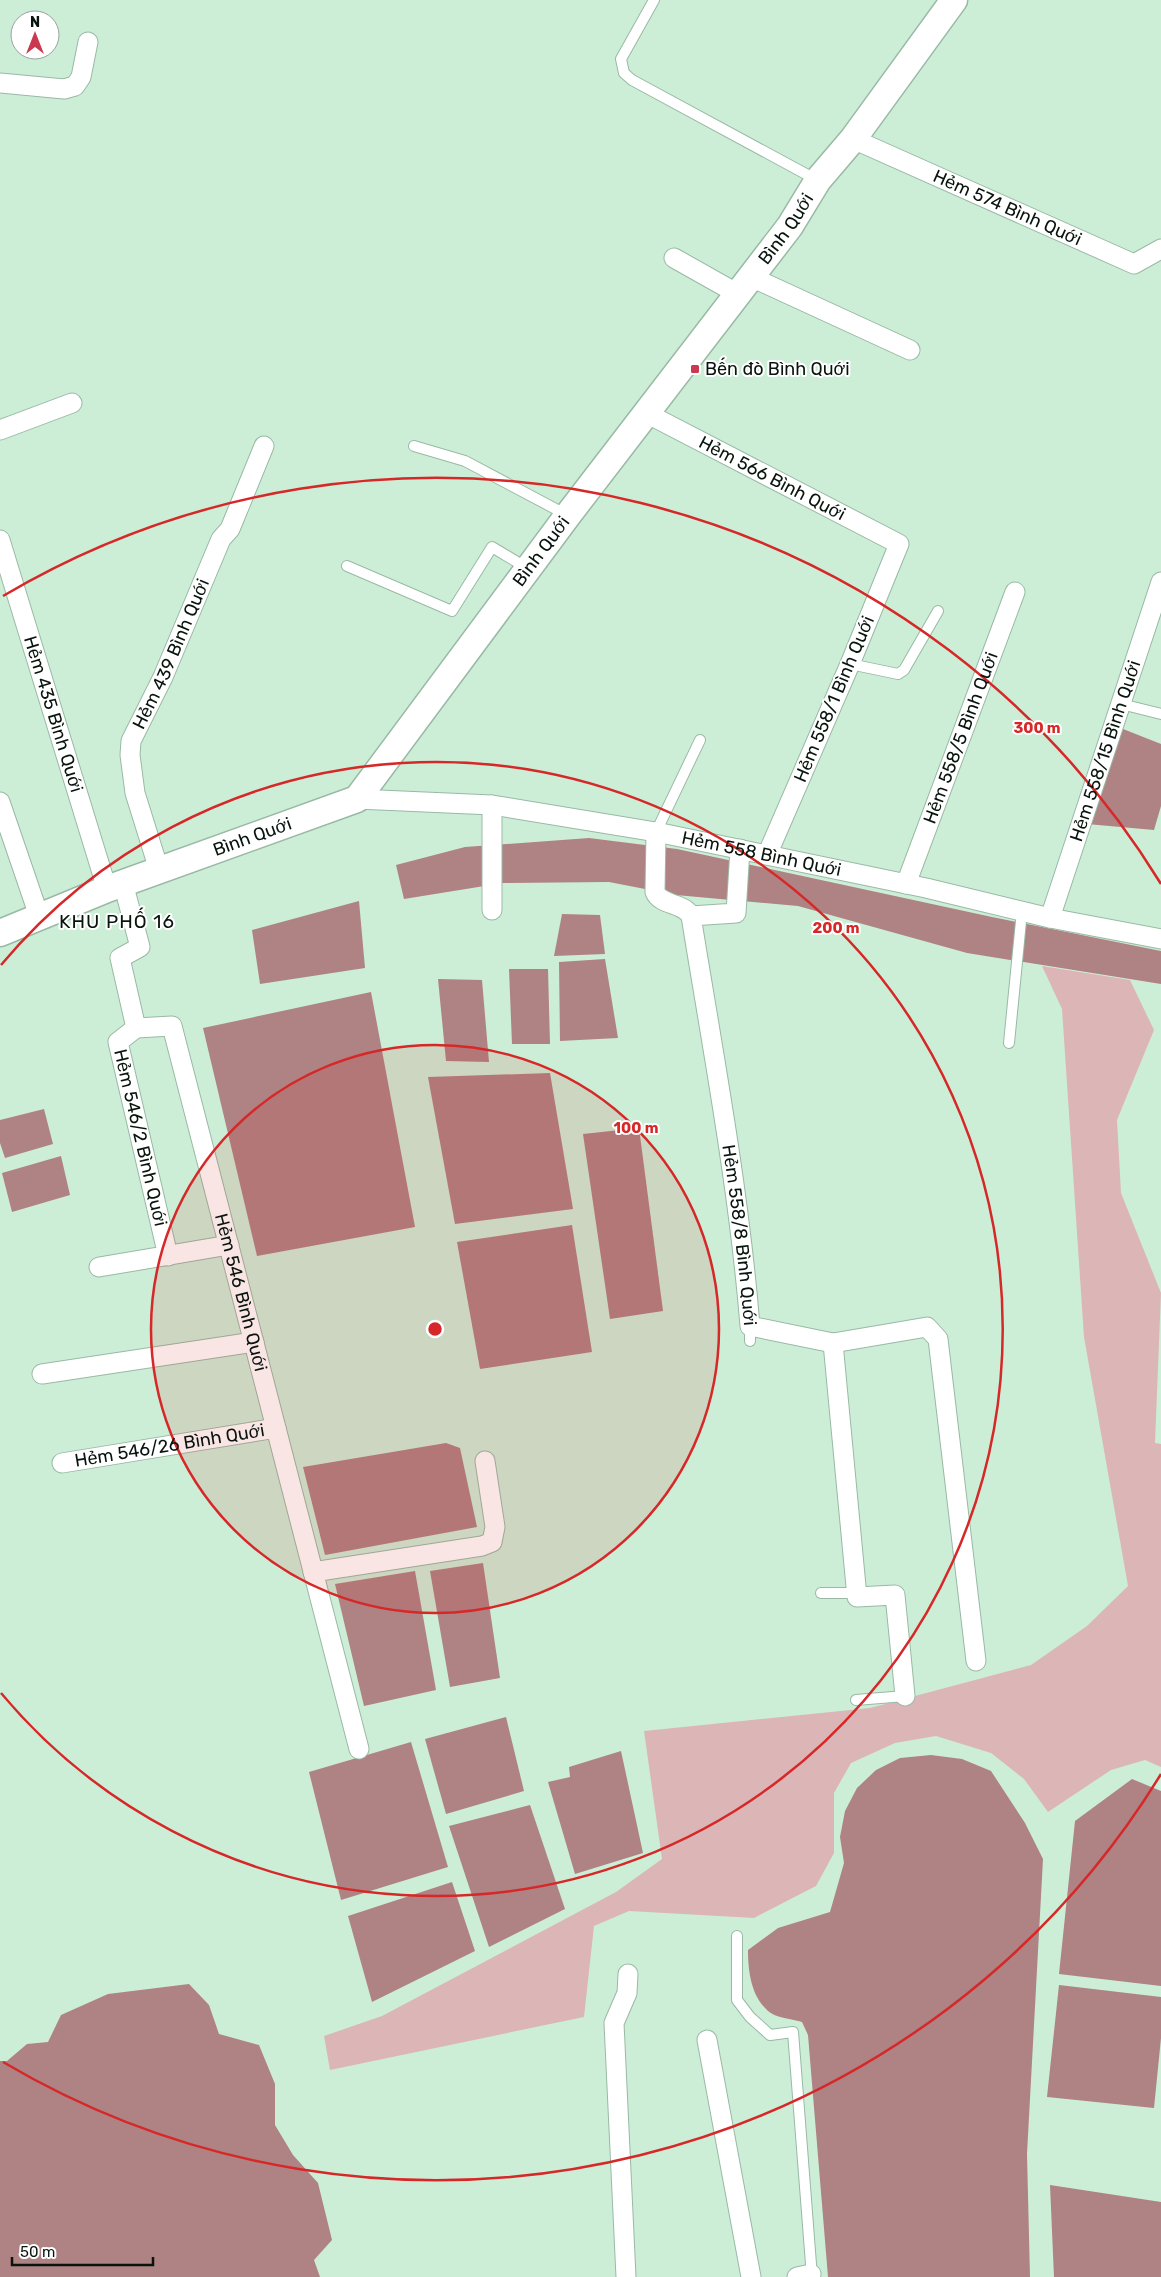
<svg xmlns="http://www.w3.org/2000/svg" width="1161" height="2277" font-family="Rubik,sans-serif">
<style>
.green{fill:#dcb6b6}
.water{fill:#af8283}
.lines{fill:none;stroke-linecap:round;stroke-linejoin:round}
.lane-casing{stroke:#99b9a4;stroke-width:12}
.street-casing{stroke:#99b9a4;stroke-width:21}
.secondary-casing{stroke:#99b9a4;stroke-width:29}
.lane{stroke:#fff;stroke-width:10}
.street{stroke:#fff;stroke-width:19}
.secondary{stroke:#fff;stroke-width:26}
.ring{fill:none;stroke:#d62828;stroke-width:2.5}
.poi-dot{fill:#ca394f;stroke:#fff;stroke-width:2}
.labels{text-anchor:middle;stroke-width:4;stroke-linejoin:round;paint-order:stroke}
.street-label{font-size:18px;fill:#08140d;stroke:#fff}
.poi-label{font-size:18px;fill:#08140d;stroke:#fff;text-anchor:start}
.neighbourhood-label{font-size:19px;letter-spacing:1px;fill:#08140d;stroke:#fff}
.centre{fill:#d62828;stroke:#fff;stroke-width:2.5}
.ring-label{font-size:15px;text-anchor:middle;font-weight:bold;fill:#d62828;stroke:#fff;stroke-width:4;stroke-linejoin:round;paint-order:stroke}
</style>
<rect width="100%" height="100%" fill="#cceed7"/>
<path class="green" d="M1042,966l88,14 24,50 -37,90 4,73 40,100 -6,150 6,1v323l-16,-7 -34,10 -63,42 -24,-33 -33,-26 -55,-17 -41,7 -44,20 -17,30v60l-18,33 -62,32 -125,-7 -35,15 -10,91 -254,53 -6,-34 58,-20 234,-124 46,-33 -18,-128 226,-23 161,-43 56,-39 41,-40 -44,-249 -22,-328z"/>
<g class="water">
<path d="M1118,727l43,17v62l-7,24 -67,-6z"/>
<path d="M589,838l88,11 315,68 169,34v33l-194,-31 -169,-47 -122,-11 -67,-13 -106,1 -99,16 -8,-34 69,-18z"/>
<path d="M359,901l6,67 -105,16 -8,-54z"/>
<path d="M562,914l38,1 5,39 -51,2z"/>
<path d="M605,959l13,79 -58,3 -1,-79z"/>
<path d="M509,969h39l2,75h-38z"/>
<path d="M438,979l44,1 7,82 -43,-1z"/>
<path d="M371,992l44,235 -158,29 -54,-228z"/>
<path d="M550,1073l23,136 -118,15 -27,-147z"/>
<path d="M44,1109l9,35 -48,14 -5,-15v-23z"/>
<path d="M639,1128l24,183 -53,8 -27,-185z"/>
<path d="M61,1156l9,39 -58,17 -10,-39z"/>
<path d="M572,1225l20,127 -112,17 -23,-127z"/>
<path d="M446,1443l14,5 17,79 -152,28 -22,-88z"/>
<path d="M483,1563l17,115 -50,9 -20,-116z"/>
<path d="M415,1571l21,119 -72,16 -29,-122z"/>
<path d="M506,1717l18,74 -78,23 -21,-75z"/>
<path d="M411,1742l37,125 -107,33 -32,-128z"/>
<path d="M621,1751l22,102 -68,21 -27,-92 22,-5 -1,-10z"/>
<path d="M931,1755l31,4 29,12 34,52 18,36 -16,295 3,123h-202l-20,-242 -6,-13c-9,-3 -27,-4 -34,-11 -17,-15 -20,-40 -20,-61l30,-22 52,-16 14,-49 -4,-26 5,-26 12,-23 19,-18 24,-12z"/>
<path d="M1132,1779l29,12v195l-102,-12 16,-153z"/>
<path d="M530,1805l35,104 -76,38 -40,-121z"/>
<path d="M452,1882l23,69 -103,51 -24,-86z"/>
<path d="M189,1984l20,21 10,29 40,11 16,39v41l18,30 25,28 14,57 -18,20 6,17h-320v-216h7l20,-17 21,-2 13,-27 47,-21z"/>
<path d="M1059,1985l102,12v41l-7,70 -107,-11z"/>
<path d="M1050,2185l111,17v75h-107z"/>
</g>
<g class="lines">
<g class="lane-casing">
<g id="lane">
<path d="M654,0l-33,59 3,14 8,7 185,100"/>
<path d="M414,446l51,15 102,54"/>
<path d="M347,566l105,45 40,-64 35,21"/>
<path d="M850,664l48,10 6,-4 34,-59"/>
<path d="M1121,704l40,10"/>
<path d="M656,832l44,-92"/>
<path d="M1009,1043l13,-132"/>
<path d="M750,1326v15"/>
<path d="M821,1593h36"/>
<path d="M856,1700l49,-4"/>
<path d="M737,1936v64l13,17 20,18 23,-3 19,245"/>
</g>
</g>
<g class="street-casing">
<g id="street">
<path d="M0,83l64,6 11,-3 6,-9 7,-35"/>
<path id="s1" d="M853,139l281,125 27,-15"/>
<path d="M674,258l64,36"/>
<path d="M751,277l159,73"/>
<path id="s2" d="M646,413l253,131 -49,120 -83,191"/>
<path d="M0,430l72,-27"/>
<path id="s3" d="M0,540l107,349"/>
<path id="s4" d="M357,799l135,6 164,27 270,56 124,30 111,21"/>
<path d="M0,802l39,114"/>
<path d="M492,805v105"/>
<path d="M656,832l-1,60c6,14 28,10 36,24"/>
<path id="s5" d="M740,849l-4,64 -45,3c22,136 48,273 59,410l83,17 94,-16 11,12 38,322"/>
<path id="s6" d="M159,870l-24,-77 -5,-38 1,-14 32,-64 58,-138 9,-10 34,-83"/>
<path id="s7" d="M123,883l17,64 -20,11 16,70 36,-2 187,723"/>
<path id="s8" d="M906,884l109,-292"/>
<path id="s9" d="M1050,918l111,-336"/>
<path id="s10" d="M136,1028l-18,14 50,214"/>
<path d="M99,1267l130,-22"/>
<path d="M833,1343l24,254 38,-2 10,101"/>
<path d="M42,1374l212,-32"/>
<path id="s11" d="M62,1463l214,-35"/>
<path d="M313,1572l169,-26 10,-4 3,-15 -10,-66"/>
<path d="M707,2040l44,237"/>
<path d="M626,2277l-12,-254 13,-30 1,-19"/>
<path d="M797,2277l14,-3"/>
</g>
</g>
<g class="secondary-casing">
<g id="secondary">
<path id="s12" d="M0,933l107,-44 250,-90 211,-284 222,-289 28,-46 35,-41 101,-139"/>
</g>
</g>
<use href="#lane" class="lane"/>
<use href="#street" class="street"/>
<use href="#secondary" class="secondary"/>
</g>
<circle cx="435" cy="1329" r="284" fill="#d62828" fill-opacity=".12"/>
<g class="ring">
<circle cx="435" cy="1329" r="284"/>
<path d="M1 965A567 567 0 1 1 1 1693"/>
<path d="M1161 1774A851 851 0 0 1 3 2062M3 596A851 851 0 0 1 1161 884"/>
</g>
<rect class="poi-dot" x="690" y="364" width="10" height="10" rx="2.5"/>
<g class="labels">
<g class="street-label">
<text dy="6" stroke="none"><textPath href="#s1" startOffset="169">Hẻm 574 Bình Quới</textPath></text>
<text dy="6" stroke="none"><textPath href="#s12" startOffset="1095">Bình Quới</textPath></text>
<text dy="6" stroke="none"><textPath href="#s2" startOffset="142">Hẻm 566 Bình Quới</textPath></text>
<text dy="6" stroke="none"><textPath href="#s12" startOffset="690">Bình Quới</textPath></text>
<text dy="6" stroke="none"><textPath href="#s6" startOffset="229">Hẻm 439 Bình Quới</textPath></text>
<text transform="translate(834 699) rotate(-67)" y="6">Hẻm 558/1 Bình Quới</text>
<text dy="6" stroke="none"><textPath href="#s3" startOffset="182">Hẻm 435 Bình Quới</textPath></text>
<text dy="6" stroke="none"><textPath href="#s8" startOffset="156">Hẻm 558/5 Bình Quới</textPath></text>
<text dy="6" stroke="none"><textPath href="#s9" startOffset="176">Hẻm 558/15 Bình Quới</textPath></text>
<text dy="6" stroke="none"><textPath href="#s12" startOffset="270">Bình Quới</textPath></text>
<text dy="6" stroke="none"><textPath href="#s4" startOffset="409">Hẻm 558 Bình Quới</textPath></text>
<text dy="6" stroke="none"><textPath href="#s10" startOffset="121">Hẻm 546/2 Bình Quới</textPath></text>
<text dy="6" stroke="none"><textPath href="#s5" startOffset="432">Hẻm 558/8 Bình Quới</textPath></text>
<text dy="6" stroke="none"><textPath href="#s7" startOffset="472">Hẻm 546 Bình Quới</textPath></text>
<text dy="6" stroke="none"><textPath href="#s11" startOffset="109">Hẻm 546/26 Bình Quới</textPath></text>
</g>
<g class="poi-label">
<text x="705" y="375">Bến đò Bình Quới</text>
</g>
<g class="neighbourhood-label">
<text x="117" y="928">KHU PHỐ 16</text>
</g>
</g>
<circle cx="435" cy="1329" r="8" class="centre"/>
<g class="ring-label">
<text x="1037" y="733">300 m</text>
<text x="836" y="933">200 m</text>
<text x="636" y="1133">100 m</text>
</g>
<g transform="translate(35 35)"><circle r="24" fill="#ffffff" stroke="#9ca19e"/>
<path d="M0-4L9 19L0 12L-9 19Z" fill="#ca394f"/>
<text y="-8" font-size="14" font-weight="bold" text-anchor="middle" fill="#08140d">N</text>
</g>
<path d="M12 2257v8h141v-8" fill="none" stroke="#08140d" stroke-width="2.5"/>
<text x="20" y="2257" font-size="15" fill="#08140d" stroke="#ffffff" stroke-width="4" paint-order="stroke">50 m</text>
</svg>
